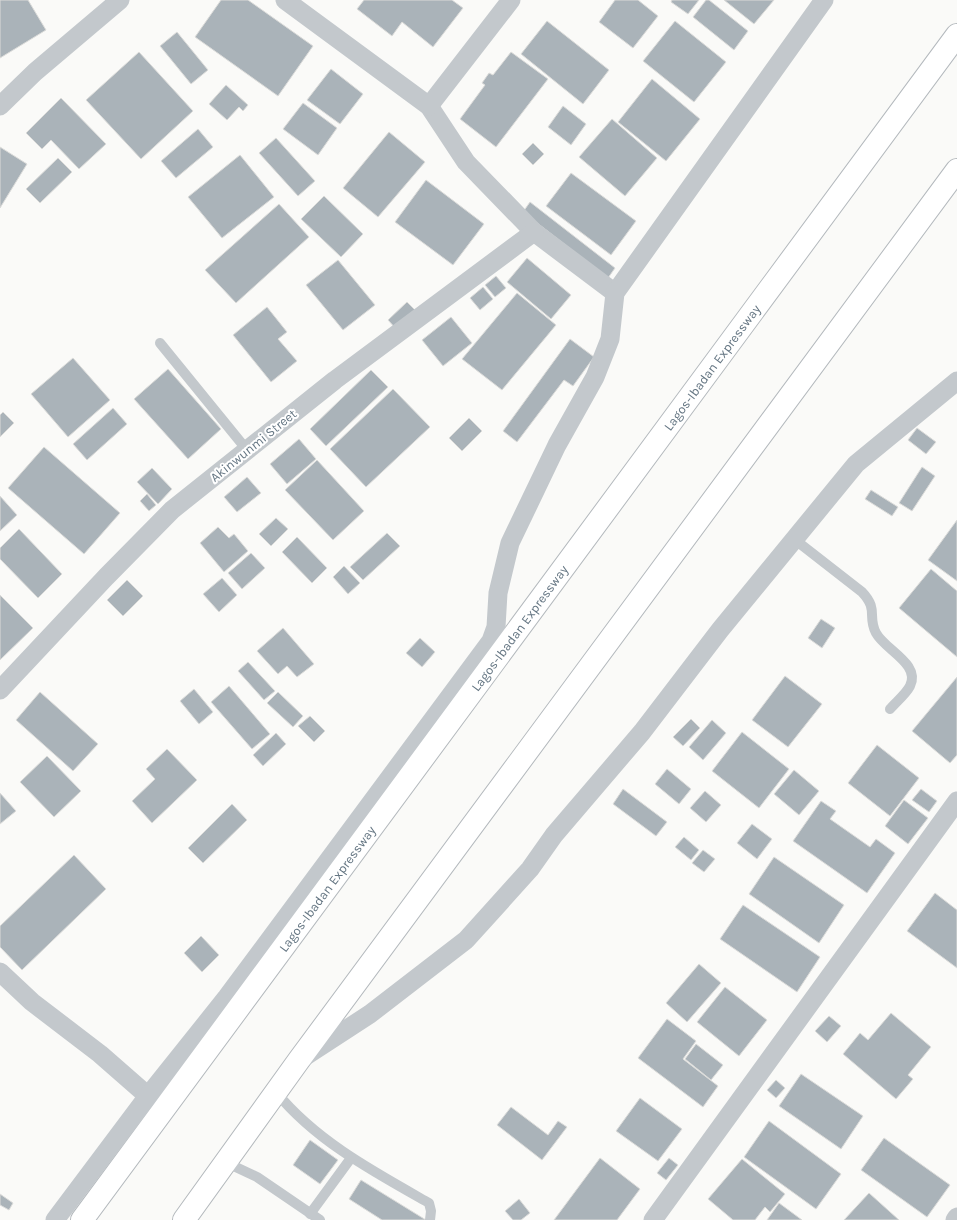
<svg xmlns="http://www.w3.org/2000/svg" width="957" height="1220" font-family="Karla,sans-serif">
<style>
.building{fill:#aab3b9;stroke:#dcdcda}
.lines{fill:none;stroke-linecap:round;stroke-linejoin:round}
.highway-casing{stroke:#b4b9bd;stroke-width:24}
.lane{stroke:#c3c8cc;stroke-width:10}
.street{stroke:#c3c8cc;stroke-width:19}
.highway{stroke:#fff;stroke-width:22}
.labels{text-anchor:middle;stroke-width:4;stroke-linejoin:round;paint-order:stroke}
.street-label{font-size:13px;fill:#657683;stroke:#fff}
</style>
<rect width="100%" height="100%" fill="#fafaf8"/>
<g class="building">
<path d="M0,0h28l18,30 -46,28z"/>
<path d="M221,0h27l65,46 -35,50 -83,-59z"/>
<path d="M364,0h88l11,8 -30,39 -31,-25 -10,14 -35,-27z"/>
<path d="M615,0h23l20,16 -25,32 -34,-26z"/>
<path d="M672,0h27l-11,14 -17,-12z"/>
<path d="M706,0h3l39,31 -14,19 -41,-33z"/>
<path d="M724,0h50l-20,24z"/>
<path d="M547,21l62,49 -26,34 -62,-50z"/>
<path d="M675,21l51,41 -32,40 -51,-41z"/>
<path d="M177,32l31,38 -17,14 -31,-38z"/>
<path d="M139,52l54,59 -52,48 -55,-59z"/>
<path d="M511,52l37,27 -52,68 -36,-28 25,-34 -3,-2 7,-10 4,2z"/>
<path d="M331,69l32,25 -23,30 -33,-24z"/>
<path d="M652,79l48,40 -34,42 -48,-39z"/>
<path d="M226,85l22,20 -5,6 -4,-4 -12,13 -18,-16z"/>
<path d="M61,98l45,46 -27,25 -28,-29 -9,9 -16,-16z"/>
<path d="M303,103l34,25 -19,27 -35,-26z"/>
<path d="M563,106l23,18 -15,21 -23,-18z"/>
<path d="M612,119l45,39 -32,38 -46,-39z"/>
<path d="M198,129l15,18 -37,31 -15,-17z"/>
<path d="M389,132l36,30 -47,55 -35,-29z"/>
<path d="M276,138l39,43 -17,15 -39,-43z"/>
<path d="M533,143l11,11 -11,11 -11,-11z"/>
<path d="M0,147l27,17 -27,44z"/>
<path d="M240,155l34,42 -52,41 -34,-41z"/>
<path d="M58,158l14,14 -32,31 -14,-14z"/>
<path d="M571,173l65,48 -25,34 -65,-49z"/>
<path d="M426,180l58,44 -31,41 -58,-43z"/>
<path d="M324,196l39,38 -22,23 -40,-38z"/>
<path d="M530,202l85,66 -7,10 -85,-66z"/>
<path d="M279,204l30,33 -73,66 -31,-33z"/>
<path d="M527,258l44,37 -20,24 -44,-37z"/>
<path d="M338,260l37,45 -32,25 -37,-45z"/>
<path d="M496,276l10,12 -11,9 -10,-12z"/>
<path d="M483,287l10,12 -13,11 -10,-12z"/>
<path d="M517,293l39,32 -54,65 -40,-31z"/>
<path d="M407,302l10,10 -20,18 -9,-10z"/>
<path d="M267,307l20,25 -9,7 19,22 -26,21 -38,-47z"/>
<path d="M451,317l21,26 -29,23 -21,-26z"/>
<path d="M570,339l24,18 -21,29 -9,-6 -47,62 -14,-11z"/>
<path d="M73,358l37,42 -42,37 -37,-43z"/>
<path d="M168,369l53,60 -33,30 -54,-60z"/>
<path d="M371,370l17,17 -62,59 -16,-17z"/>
<path d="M393,389l37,38 -64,60 -36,-38z"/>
<path d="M113,408l14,16 -40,36 -14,-16z"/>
<path d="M3,412l11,11 -14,14v-22z"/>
<path d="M469,418l13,13 -20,20 -13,-13z"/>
<path d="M917,428l19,14 -10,12 -18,-14z"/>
<path d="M299,439l17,20 -29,25 -17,-20z"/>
<path d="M44,447l76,66 -36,41 -76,-66z"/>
<path d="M317,460l47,51 -31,29 -48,-50z"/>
<path d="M922,467l13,9 -23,35 -13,-8z"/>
<path d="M152,468l20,21 -14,15 -21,-22z"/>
<path d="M247,477l14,16 -24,19 -13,-15z"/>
<path d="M871,490l27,17 -6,9 -27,-17z"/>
<path d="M147,494l9,11 -7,6 -9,-10z"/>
<path d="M0,496l17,19 -17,16z"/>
<path d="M276,518l12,11 -17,17 -12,-12z"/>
<path d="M957,520v61l-29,-21z"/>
<path d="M218,527l11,11 5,-4 14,17 -24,21 -24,-29z"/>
<path d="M19,529l43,45 -24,24 -38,-39v-11z"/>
<path d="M387,533l13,13 -37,34 -13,-13z"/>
<path d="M297,537l30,31 -15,15 -30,-31z"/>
<path d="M251,553l14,15 -23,21 -14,-16z"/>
<path d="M344,566l16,17 -12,11 -15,-17z"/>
<path d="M931,569l26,22v66l-58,-49z"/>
<path d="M222,578l15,17 -18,17 -16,-18z"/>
<path d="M127,580l16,16 -20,20 -16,-16z"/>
<path d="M0,595l33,33 -33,32z"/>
<path d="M821,619l14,9 -13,20 -14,-10z"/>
<path d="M283,628l31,36 -17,13 -10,-11 -9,8 -21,-23z"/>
<path d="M420,638l15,14 -13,15 -16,-14z"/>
<path d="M248,662l27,29 -11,9 -26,-29z"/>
<path d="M785,676l37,28 -34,43 -36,-27z"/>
<path d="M957,677v78l-7,8 -38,-32z"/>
<path d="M229,686l41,48 -18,15 -41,-47z"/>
<path d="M194,689l19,23 -14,12 -19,-23z"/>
<path d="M40,692l58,52 -25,27 -57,-51z"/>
<path d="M278,692l25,24 -10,11 -26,-24z"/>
<path d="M310,716l15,15 -11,11 -16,-16z"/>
<path d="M691,719l9,9 -17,18 -10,-9z"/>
<path d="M712,720l14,13 -23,27 -14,-13z"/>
<path d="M742,732l47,37 -30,39 -47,-37z"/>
<path d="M276,733l10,11 -23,22 -10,-11z"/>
<path d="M877,745l42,33 -29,38 -42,-33z"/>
<path d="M167,749l30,31 -45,43 -20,-22 23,-22 -9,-10z"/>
<path d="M47,756l34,35 -27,26 -34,-35z"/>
<path d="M667,769l24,20 -12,15 -24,-20z"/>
<path d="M794,770l25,21 -20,24 -25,-21z"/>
<path d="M623,789l44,33 -11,14 -43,-32z"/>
<path d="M921,789l16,12 -8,11 -17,-12z"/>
<path d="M705,791l16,14 -15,17 -16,-14z"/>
<path d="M0,793l16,18 -16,13z"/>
<path d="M904,800l24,18 -20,26 -23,-18z"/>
<path d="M821,801l15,10 -6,8 40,28 6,-8 19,14 -28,40 -74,-52z"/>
<path d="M232,804l15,16 -44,43 -15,-15z"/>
<path d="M752,824l20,15 -15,20 -20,-16z"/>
<path d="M684,837l15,13 -8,10 -16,-13z"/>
<path d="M703,850l12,9 -11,13 -12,-9z"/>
<path d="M74,855l32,34 -84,81 -22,-23v-21z"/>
<path d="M774,857l70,48 -25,38 -70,-49z"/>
<path d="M935,893l22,17v58l-50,-37z"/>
<path d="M743,905l77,52 -23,35 -77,-53z"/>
<path d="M201,936l18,19 -17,17 -18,-19z"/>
<path d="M699,964l22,19 -34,39 -21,-19z"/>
<path d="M725,987l42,33 -28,36 -42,-34z"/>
<path d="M891,1013l40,34 -23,28 5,4 -17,20 -53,-45 17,-21 8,7z"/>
<path d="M829,1016l12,10 -14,16 -12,-11z"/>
<path d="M667,1019l29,22 -13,18 35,27 -15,21 -65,-49z"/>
<path d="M696,1044l27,21 -12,15 -26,-21z"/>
<path d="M801,1074l62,42 -22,33 -62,-43z"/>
<path d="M776,1080l9,8 -9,10 -9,-8z"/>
<path d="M640,1098l42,31 -24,32 -42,-30z"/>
<path d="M511,1107l37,28 10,-14 9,6 -25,33 -45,-35z"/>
<path d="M769,1121l72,53 -25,35 -72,-52z"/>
<path d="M884,1138l66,47 -23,32 -66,-47z"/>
<path d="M310,1140l28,20 -18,24 -27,-19z"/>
<path d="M600,1158l40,31 -23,31h-63z"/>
<path d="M669,1158l9,7 -12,15 -9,-7z"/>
<path d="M742,1159l43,35 -15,18 -5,-5 -10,13h-22l-25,-21z"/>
<path d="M361,1180l65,40h-44l-33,-21z"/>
<path d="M869,1193l30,27h-55z"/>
<path d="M0,1194l13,9 -4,7 -9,-5z"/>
<path d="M519,1199l11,14 -9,7h-8l-8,-9z"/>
<path d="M779,1203l23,17h-35z"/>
</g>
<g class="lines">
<g class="highway-casing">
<g id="highway">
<path id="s1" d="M82,1220l875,-1185"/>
<path d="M184,1220l115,-160 658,-890"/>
</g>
</g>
<g class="lane">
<path d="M160,343l87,107"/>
<path d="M794,539l68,53c17,18 5,24 14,41 9,17 45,31 34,53 -4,8 -14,16 -20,23"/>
<path d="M276,1092c40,49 98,80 153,111l2,8 -1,9"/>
<path d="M225,1162l32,15 63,43"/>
<path d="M310,1214l41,-56"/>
</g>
<g class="street">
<path d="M285,0l144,106 37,56 68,70 81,61"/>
<path d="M0,106l35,-34 85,-72"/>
<path d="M429,106l82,-106"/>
<path d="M0,690l106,-113 66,-67 163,-130 199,-148"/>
<path d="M0,972l32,30 68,52 48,42"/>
<path d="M304,1057l66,-43 96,-74 64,-71 24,-34 88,-103 78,-102 136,-166 101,-83"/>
<path d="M55,1220l93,-124 79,-99 264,-356 5,-14 2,-34 12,-50 47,-98 38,-68 15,-38 5,-46 209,-293"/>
<path d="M653,1220l304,-419"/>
<path d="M955,1220l2,-3"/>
</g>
<use href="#highway" class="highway"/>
</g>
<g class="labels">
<g class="street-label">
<text dy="5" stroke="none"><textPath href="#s1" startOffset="1060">Lagos-Ibadan Expressway</textPath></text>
<text transform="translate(253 445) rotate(-39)" y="5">Akinwunmi Street</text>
<text dy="5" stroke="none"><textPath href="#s1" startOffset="736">Lagos-Ibadan Expressway</textPath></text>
<text dy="5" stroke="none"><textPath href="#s1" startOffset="412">Lagos-Ibadan Expressway</textPath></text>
</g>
</g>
</svg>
